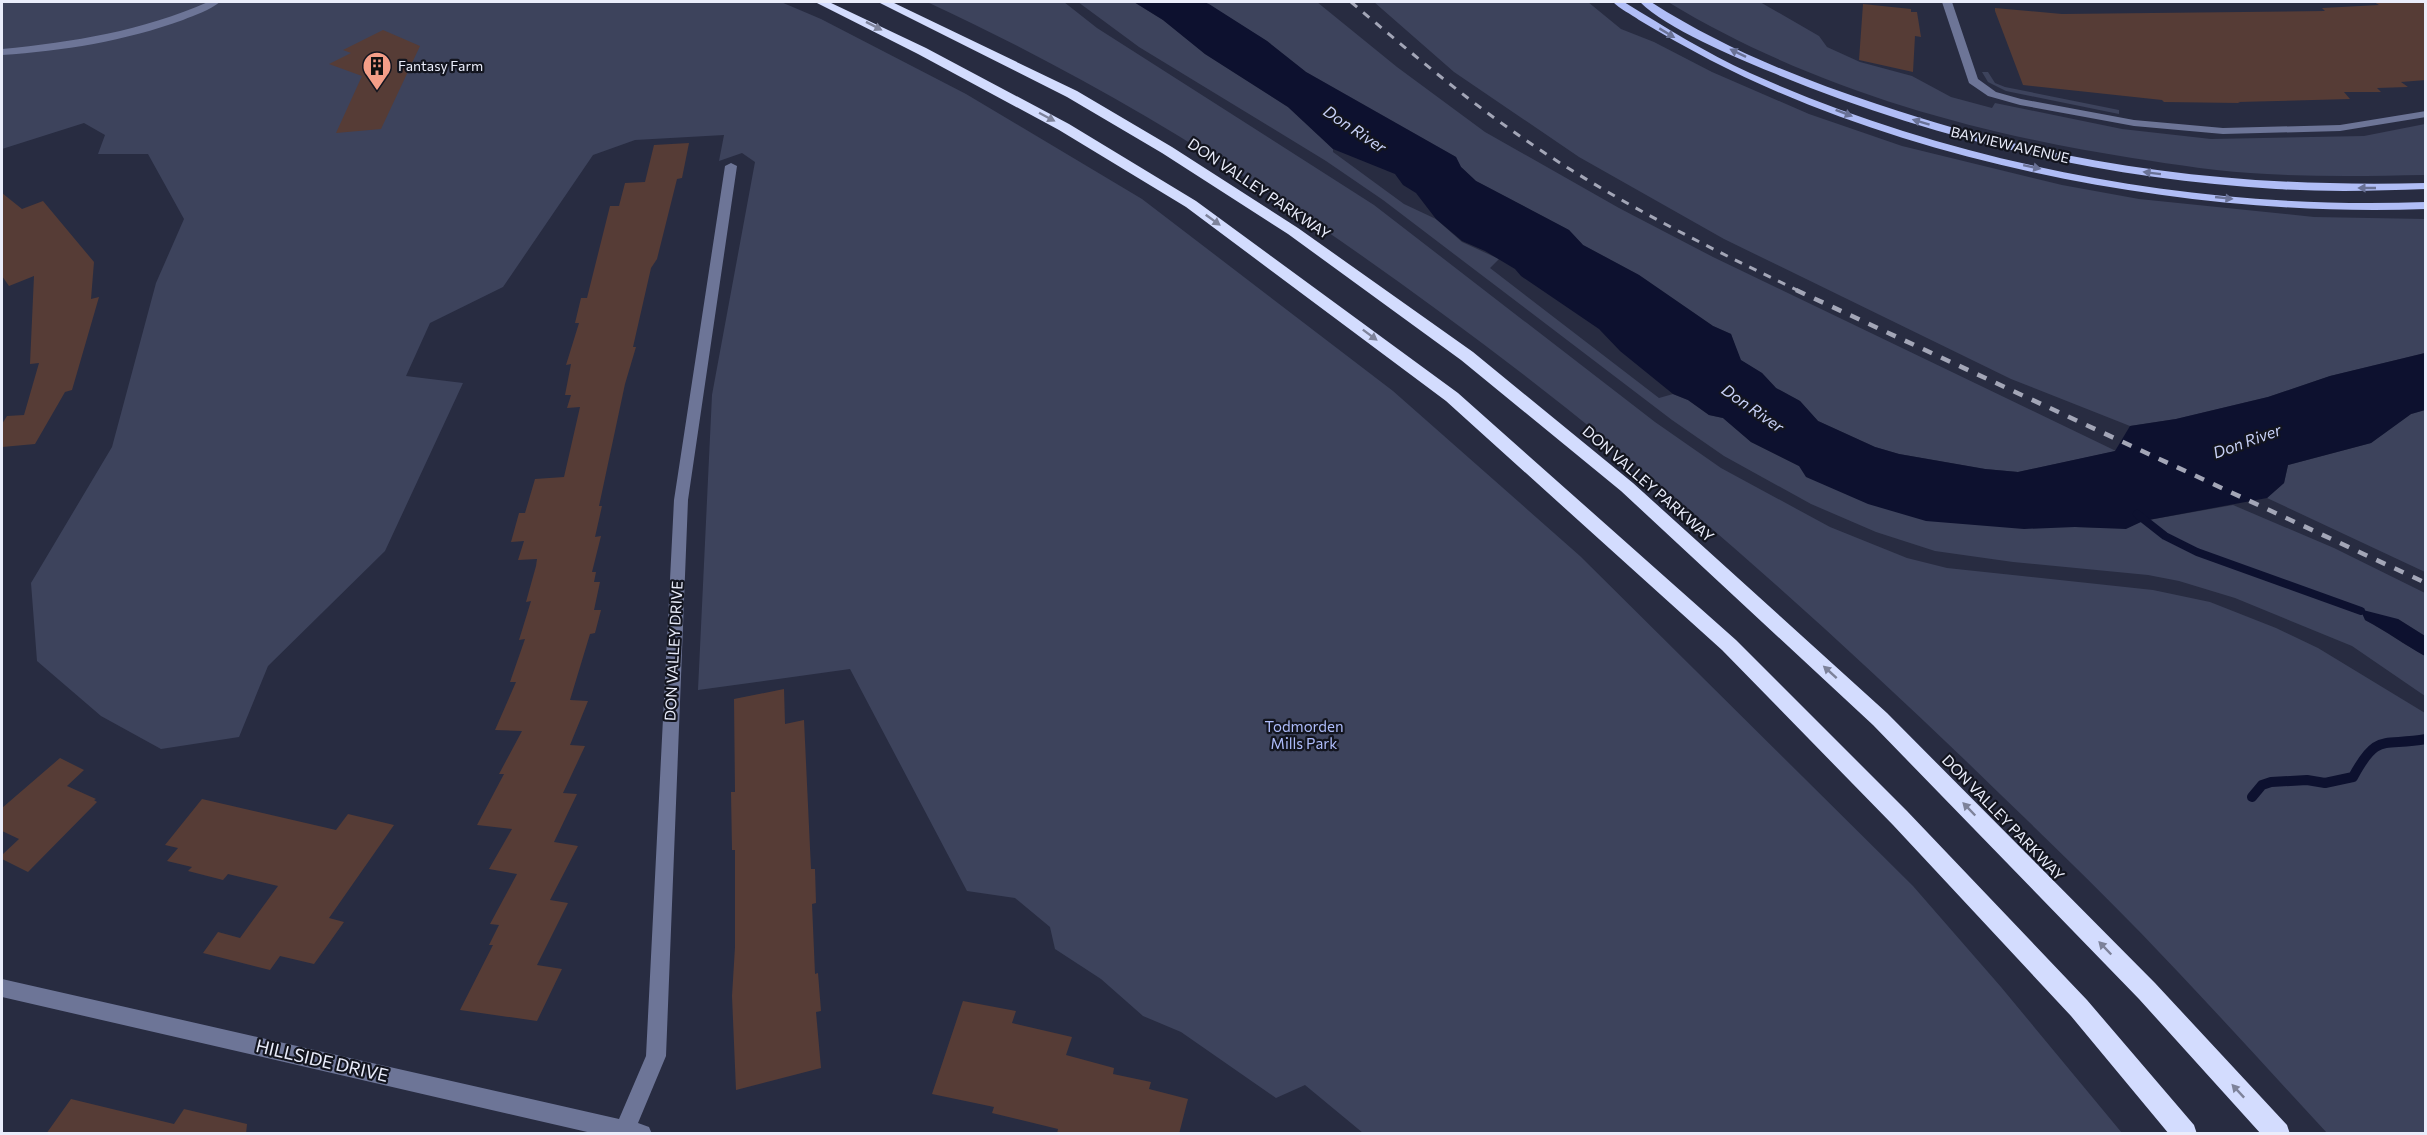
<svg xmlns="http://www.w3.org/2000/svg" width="2427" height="1135" font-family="Commissioner,sans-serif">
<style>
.green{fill:#3d435c}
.water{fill:#0d112f}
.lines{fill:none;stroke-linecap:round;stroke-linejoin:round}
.stream-far1{stroke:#0d112f;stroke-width:8}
.stream{stroke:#0d112f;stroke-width:10}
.building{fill:#563c36}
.minor{fill:#6d7597;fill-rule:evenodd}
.major{fill:#b0bdf6;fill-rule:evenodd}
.highway{fill:#d3dcfe;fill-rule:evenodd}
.rail-far1{stroke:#a3a6b7;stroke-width:3;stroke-dasharray:8 8;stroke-linecap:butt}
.rail{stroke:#a3a6b7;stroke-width:4.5;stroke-dasharray:10 10;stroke-linecap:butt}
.oneway{fill:#7d829a}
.oneway2{fill:#697195}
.labels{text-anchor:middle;stroke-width:4.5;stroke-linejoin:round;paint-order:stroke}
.far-poi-label{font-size:14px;fill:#eaedfb;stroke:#13151f;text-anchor:start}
.far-street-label{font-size:14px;fill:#eaedfb;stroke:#13151f}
.street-label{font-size:15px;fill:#eaedfb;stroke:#13151f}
.park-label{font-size:15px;fill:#afbdfc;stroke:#13151f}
.water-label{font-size:16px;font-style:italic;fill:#c8d1f7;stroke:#13151f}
.near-street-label{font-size:18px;fill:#eaedfb;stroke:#13151f}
</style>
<rect width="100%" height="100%" fill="#282c41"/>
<g class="green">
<path d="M2,2h779l40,17 145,75 176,105 251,192 187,165 333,330 88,101 121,146h-759l-58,-48 -29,13 -95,-66 -38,-16 -42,-37 -46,-30 -5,-22 -35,-29 -48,-7 -117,-222 -152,21 14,-295 43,-233 -13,-9 -23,8 5,-26 -89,5 -42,15 -90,132 -73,36 -24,53 57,7 -78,168 -117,115 -29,71 -78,12 -60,-33 -64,-55 -6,-78 81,-136 44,-164 28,-64 -36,-65h-50l7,-19 -21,-12 -82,26z"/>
<path d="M927,2h137l33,26 277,177 281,217 66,46 109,59 77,31 40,10 206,22 57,12 66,26 42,20 107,65v420h-98c-49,-53 -98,-107 -148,-160 -68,-73 -141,-142 -213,-212 -167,-160 -339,-313 -526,-449 -161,-119 -331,-226 -513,-310z"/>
<path d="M1078,2h56l29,18 42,34 83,53 45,42v3l71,52 32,15 26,23 37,17 -9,9 169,130 14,-4 15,6 21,15 14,3 28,24 48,24 276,61 51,1 17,-7 90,-16 101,43 91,45v43l-27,-17 -33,1c21,11 40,25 60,36v40l-73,-50 -117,-48 -56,-17 -31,-6 -135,-13 -78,-11 -59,-19 -65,-28 -87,-48 -52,-36 -289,-220 -57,-39 -187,-114z"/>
<path d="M1204,2h113l80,65 88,65 134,76 94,49 403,194 -98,21 -33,-3 -86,-15 -24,-7 -57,-26 -18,-20 -24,-13 -14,-15 -22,-13 -9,-26 -18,-8 -74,-51 -56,-30 -14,-15 -93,-49 -15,-14 -5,-10 -150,-85 -39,-31z"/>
<path d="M1374,2h214l33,27 33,13 58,30 97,42 93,32 160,39 77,14 175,18 111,2v134l-95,23 -62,21 -92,22 -46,7 -119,-47 -287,-140 -145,-82 -125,-85z"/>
<path d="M1668,2h92l59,34 8,11 33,15 52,14 39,21 41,11 3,-5 127,26 89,10 153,-3 61,-12v51c-52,1 -105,2 -158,-1 -45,-2 -90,-9 -135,-16 -161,-25 -324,-71 -464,-156z"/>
<path d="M1982,72h6l7,11 10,4 114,23v4l-113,-23 -18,-9z"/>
<path d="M2425,410v162l-158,-74 17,-15 4,-18 83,-22 40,-29z"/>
</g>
<g class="water">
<path d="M1134,2h70l5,2 58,37 39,31 150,85 5,10 15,14 93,49 14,15 56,30 74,51 18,8 10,26 21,13 14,15 24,13 18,20 57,26 24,7 86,15 33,3 97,-21 15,-25 46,-7 92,-22 62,-21 95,-23v57l-14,4 -40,29 -83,22 -4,18 -17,15 -124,23 -17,8 -51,-2 -51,2 -98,-8 -58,-17 -62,-27 -7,-11 -48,-24 -28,-24 -14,-3 -21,-15 -15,-6 -53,-43 -21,-22 -78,-53 -6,-7 -30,-18 -23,-10 -26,-22 -20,-26 -13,-8 -8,-11 -62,-25 -45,-42 -83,-53 -42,-34z"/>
<path d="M2363,610l35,9 27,17v20c-20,-11 -39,-25 -60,-36l-4,-9z"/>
</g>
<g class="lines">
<path class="stream-far1" d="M2137,514l28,22 32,16 164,59"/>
<path class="stream" d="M2252,797l10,-12 9,-3 36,-2 18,3 28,-6c25,-46 30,-30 73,-38"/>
</g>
<g class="building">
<path d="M2374,2h52v78l-25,2 7,5 -31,1 4,4h-37l6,7 -112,3 2,1 -76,-1 -2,-2 -139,-15 -28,-74v-3l67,6 263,-3 -3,-3 57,-3z"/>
<path d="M1863,4l48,5v3h6l4,25 -6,-1 -2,36 -54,-12z"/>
<path d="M383,30l37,16 -39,83 -45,4 26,-57 -33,-12 22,-11 -8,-3z"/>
<path d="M689,143l-7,35 -5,1 -20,80 -6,9 -18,79h3l-11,37 -26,122h3l-7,31 6,-1 -9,36h4l-2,10h6l-6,28h7l-6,23 -5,1 -20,66 18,1 -18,44 15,1 -22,47 14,1 -23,48 24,4 -28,54 18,3 -31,62 25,4 -25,52 -77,-11 33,-65h-4l10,-20 -9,-1 27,-50 -28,-5 23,-40 -35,-4 27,-51h-5l23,-43 -27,-1 21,-48h-6l15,-43 -6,1 12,-39 -5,1 10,-36 1,-7 -19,1 6,-19 -13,1 8,-29h6l10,-34 29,-2 16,-70 -13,1 4,-13h-6l6,-31 -5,1 13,-42h-4l6,-25h6l23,-92h9l6,-23 20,-1 9,-37z"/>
<path d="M2,193l20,16 21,-8 51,61 -3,37 8,-2 -27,93 -7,2 -30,52 -33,3v-23l5,-8 17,-1 15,-52 -9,1 4,-88 -25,10 -7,-10z"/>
<path d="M784,689l1,35 19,-4 7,149h4l1,34 -4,1 3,70 3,-1 3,38 -5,1 5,56 -85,22 -4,-94 3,-49v-97h-3l-1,-58h4l-1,-93z"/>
<path d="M60,758l24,12 -17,16 29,13 -2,1 3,2 -69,70 -26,-13v-4l17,-16 -17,-8v-23z"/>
<path d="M202,799l134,31 12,-16 46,11 -65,93 15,4 -30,42 -34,-8 -10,14 -67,-17 15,-21 22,6 38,-52 -50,-12 -5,6 -35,-9 4,-4 -25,-6 11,-13 -13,-3z"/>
<path d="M963,1001l53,10 -4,12 60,14 -6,18 48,13 -1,6 38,8 -2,7 39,10 -9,35h-122l1,-5 -66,-16 2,-6 -62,-13z"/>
<path d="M71,1099l103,25 10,-15 63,15 -1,10h-200z"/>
</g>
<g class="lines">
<g class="minor">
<path d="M208,2h12c-10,8 -25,13 -37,18 -58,21 -120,31 -181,35v-6c72,-7 140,-18 206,-47z"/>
<path d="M1942,2h10l26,77 18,13 25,7 113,21 89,8 117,-3 86,-14v6l-86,14 -117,3 -89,-8 -114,-21 -32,-9 -19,-13z"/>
<path d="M731,163l6,3 -49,334 -22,556 -28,67 11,4 3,7h-56l-594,-137v-18l617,140 27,-63 28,-556 51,-334z"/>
</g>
<g class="major">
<path d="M1613,2h11c41,25 82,51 126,71 205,92 451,138 676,129v7c-231,9 -511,-43 -716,-149 -24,-13 -48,-26 -71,-40 -8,-6 -19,-11 -26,-18z"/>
<path d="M1640,2h11c70,45 147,76 226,102 183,62 356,84 549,79v6c-50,2 -100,3 -150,0 -173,-10 -344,-50 -505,-117 -35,-14 -105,-44 -131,-70z"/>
</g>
<g class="highway">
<path d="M815,2h14l97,46 143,76 127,77 262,192 278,247 171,171 180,189 107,125 3,9h-28l-98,-118 -178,-191 -171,-175 -276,-249 -260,-194 -127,-77 -141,-76z"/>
<path d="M878,2h14l185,89 95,56 126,81 175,124 160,131 254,230 268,270 132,142 3,9h-29l-122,-135 -266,-274 -252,-234 -160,-131 -173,-126 -126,-81 -95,-56z"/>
</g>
<path class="rail-far1" d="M1351,2c53,45 106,90 163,130 89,63 187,112 285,159"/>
<path class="rail" d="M1796,290l630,293"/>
</g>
<defs><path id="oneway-solid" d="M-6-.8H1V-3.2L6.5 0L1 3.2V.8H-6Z" transform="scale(1.5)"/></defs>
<g class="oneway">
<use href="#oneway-solid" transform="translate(874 26) rotate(27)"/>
<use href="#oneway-solid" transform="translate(1047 117) rotate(28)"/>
<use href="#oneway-solid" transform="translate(1213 220) rotate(36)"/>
<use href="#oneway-solid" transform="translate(1370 335) rotate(37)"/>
<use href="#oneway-solid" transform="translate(1830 672) rotate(-138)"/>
<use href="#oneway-solid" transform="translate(1969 809) rotate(-134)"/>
<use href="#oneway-solid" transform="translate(2105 948) rotate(-134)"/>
<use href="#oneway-solid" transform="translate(2238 1091) rotate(-133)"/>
</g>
<g class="oneway2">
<use href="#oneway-solid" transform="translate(1667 33) rotate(31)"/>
<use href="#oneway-solid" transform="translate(1738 53) rotate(-154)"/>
<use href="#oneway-solid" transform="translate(1844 113) rotate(21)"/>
<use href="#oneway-solid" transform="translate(1921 122) rotate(-163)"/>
<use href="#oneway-solid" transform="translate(2032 167) rotate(12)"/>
<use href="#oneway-solid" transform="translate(2152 173) rotate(-173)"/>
<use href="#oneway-solid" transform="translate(2367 188) rotate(180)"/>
<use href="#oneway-solid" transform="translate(2224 198) rotate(6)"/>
</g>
<defs>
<g id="building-pin" transform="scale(1.5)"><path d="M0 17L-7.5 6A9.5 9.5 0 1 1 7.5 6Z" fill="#f49e88" stroke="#13151f"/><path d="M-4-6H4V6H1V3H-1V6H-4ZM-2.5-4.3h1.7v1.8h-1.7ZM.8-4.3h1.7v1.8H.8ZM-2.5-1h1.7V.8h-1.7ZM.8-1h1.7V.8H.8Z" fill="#111"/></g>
</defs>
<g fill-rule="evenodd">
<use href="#building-pin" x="377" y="66"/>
</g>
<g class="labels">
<g class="far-poi-label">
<text x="398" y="71">Fantasy Farm</text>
</g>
<g class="far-street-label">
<text transform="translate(2010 145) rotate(13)" y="5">BAYVIEW AVENUE</text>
</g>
<g class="street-label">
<text transform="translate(1259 189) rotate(34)" y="5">DON VALLEY PARKWAY</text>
<text transform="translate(1648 484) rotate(41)" y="5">DON VALLEY PARKWAY</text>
<text transform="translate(674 651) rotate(-87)" y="5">DON VALLEY DRIVE</text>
<text transform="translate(2003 818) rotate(46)" y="5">DON VALLEY PARKWAY</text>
</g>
<g class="park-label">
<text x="1304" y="732">Todmorden<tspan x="1304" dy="17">Mills Park</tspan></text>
</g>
<g class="water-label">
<text transform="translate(1355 129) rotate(34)" y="6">Don River</text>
<text transform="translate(1753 408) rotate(35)" y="6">Don River</text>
<text transform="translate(2247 441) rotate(-20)" y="6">Don River</text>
</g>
<g class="near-street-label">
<text transform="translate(322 1061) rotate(13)" y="6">HILLSIDE DRIVE</text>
</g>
</g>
<rect width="2427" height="1135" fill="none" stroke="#eaedfb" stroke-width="6"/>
</svg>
